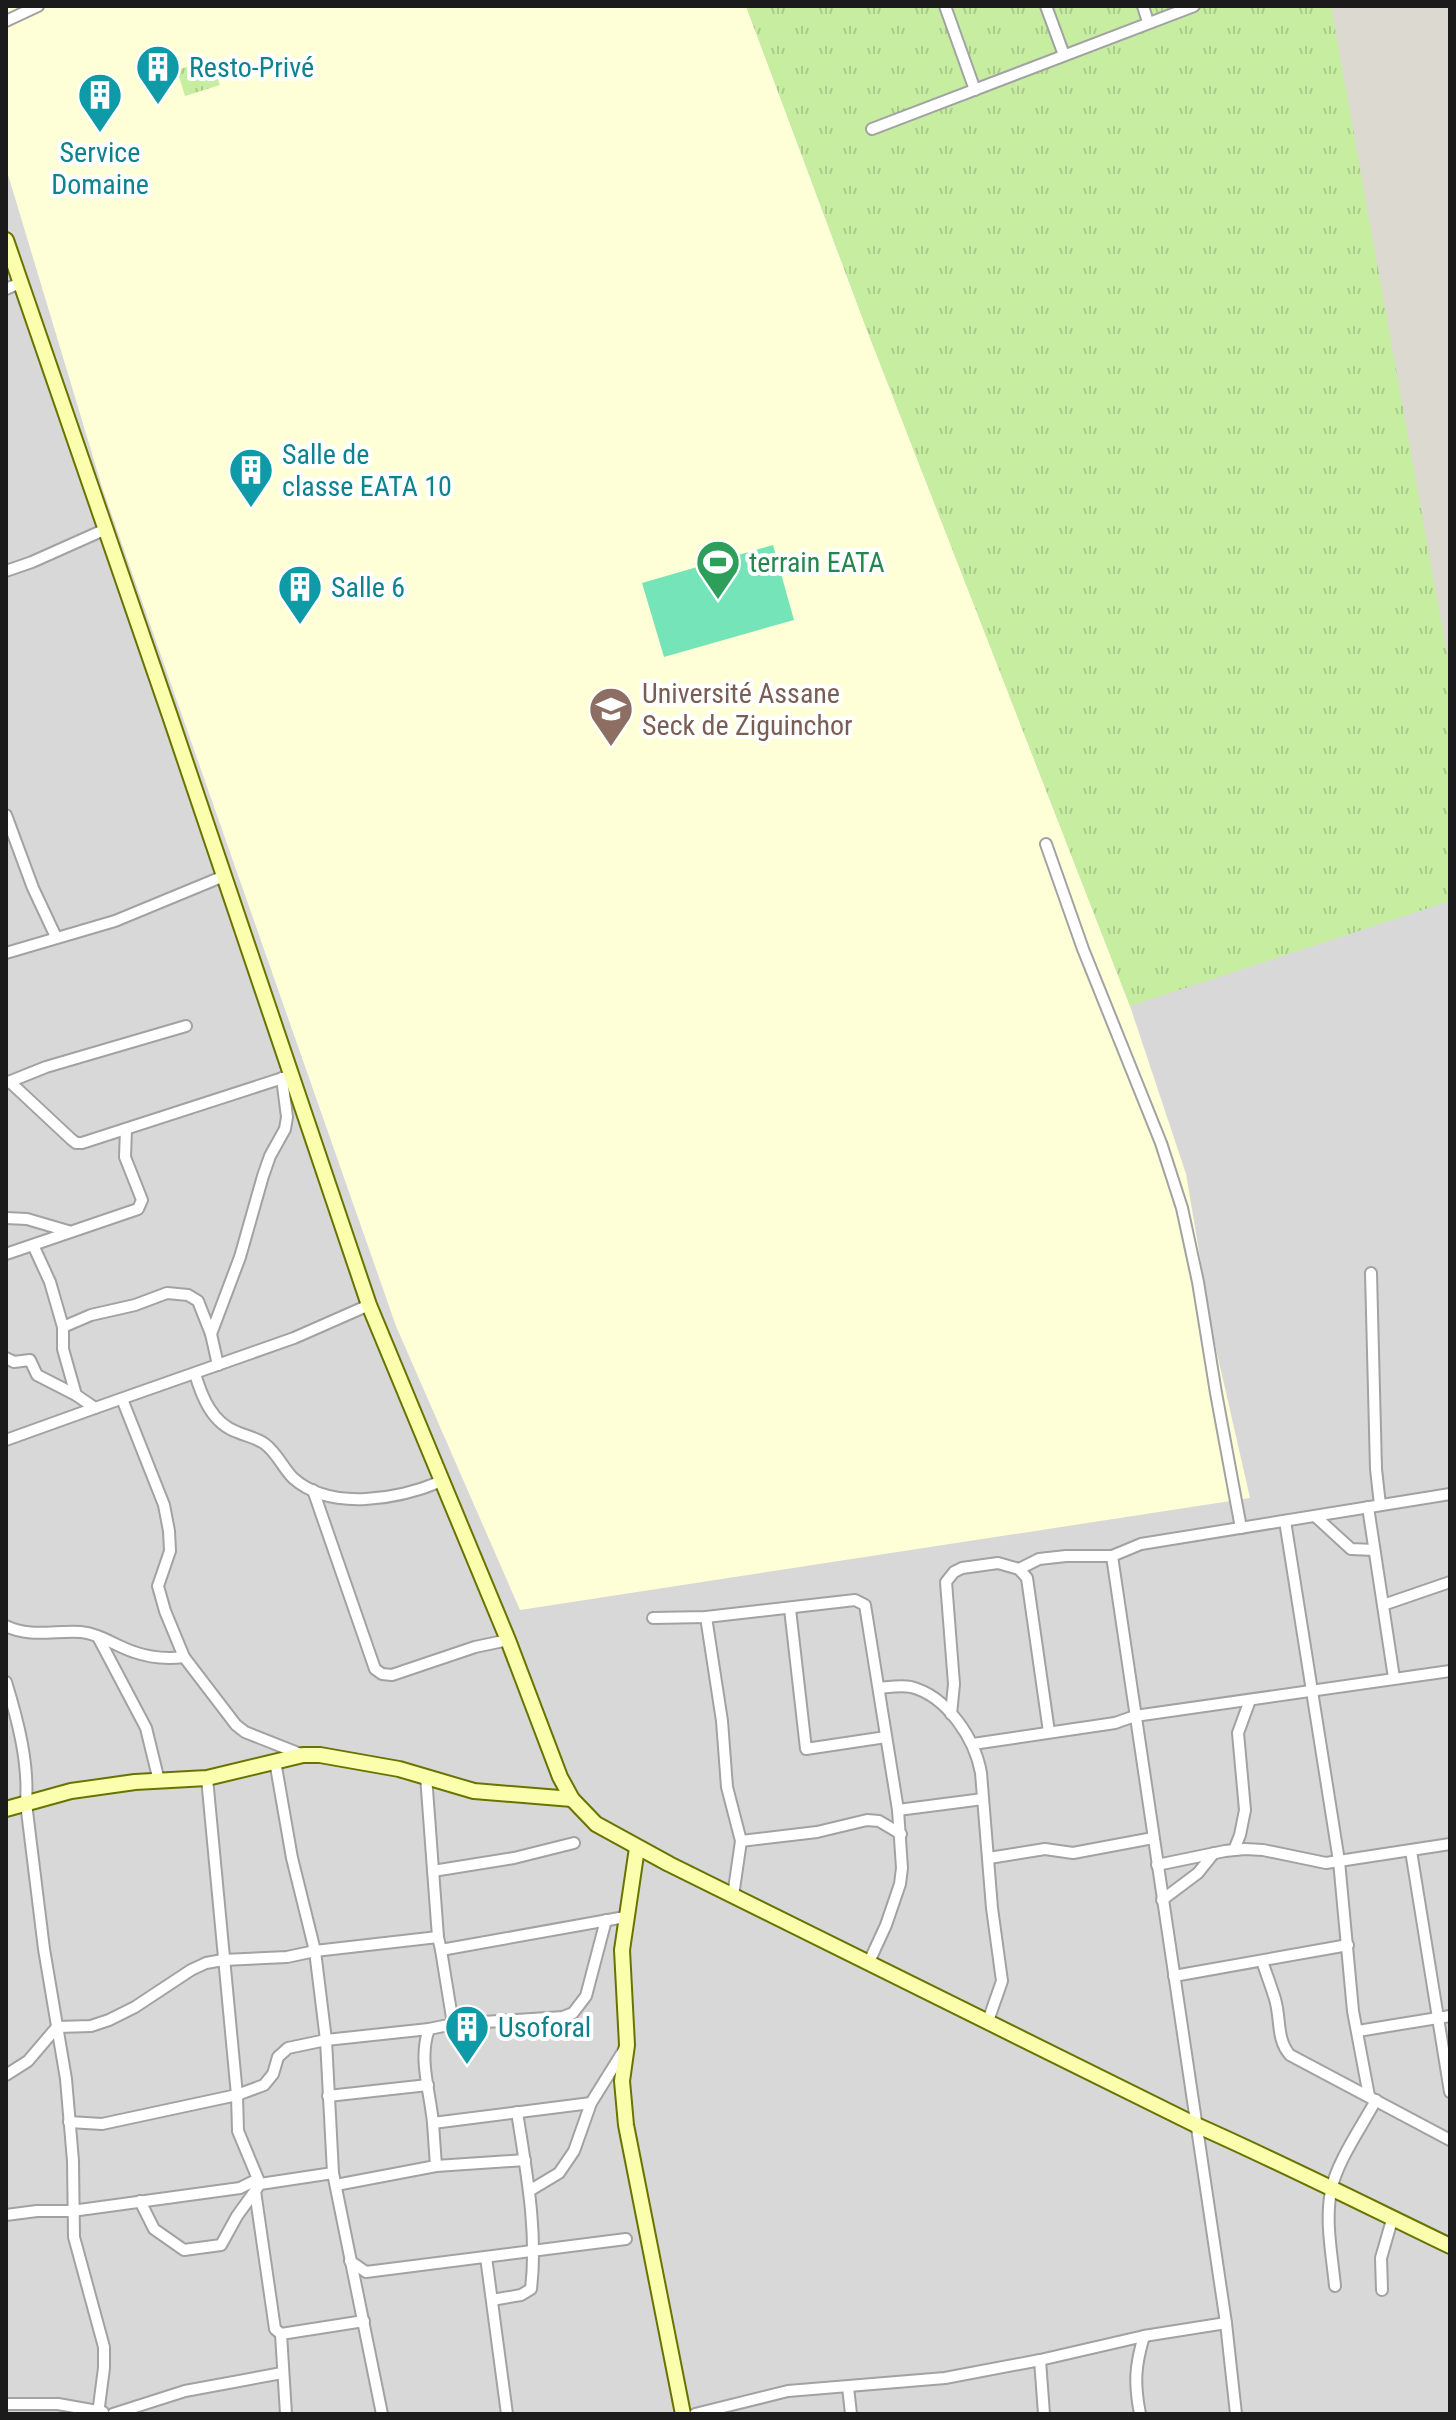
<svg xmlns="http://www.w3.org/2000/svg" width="1456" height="2420" font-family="'Roboto Condensed',sans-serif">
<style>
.residential{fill:#d9d8d8}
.education{fill:#ffffd7}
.airport{fill:#dcd9d1}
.grass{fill:url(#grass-tufts)}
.pitch{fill:#76e4b9}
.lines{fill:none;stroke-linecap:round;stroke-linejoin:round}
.street-casing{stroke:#a2a2a2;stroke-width:14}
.secondary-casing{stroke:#687400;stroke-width:18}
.street{stroke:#fff;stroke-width:10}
.secondary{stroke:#fafead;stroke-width:14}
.labels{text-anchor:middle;stroke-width:8;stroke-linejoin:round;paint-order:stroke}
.culture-label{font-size:28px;fill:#0d838f;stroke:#fff;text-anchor:start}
.leisure-label{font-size:28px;fill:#27864d;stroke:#fff;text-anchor:start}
.education-label{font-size:28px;fill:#785e54;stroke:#fff;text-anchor:start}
</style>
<defs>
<pattern id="grass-tufts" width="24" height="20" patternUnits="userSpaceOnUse" patternTransform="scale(2)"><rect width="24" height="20" fill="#c6eda0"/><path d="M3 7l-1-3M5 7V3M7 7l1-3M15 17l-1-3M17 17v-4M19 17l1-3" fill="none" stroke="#aacb89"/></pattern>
</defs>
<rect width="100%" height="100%" fill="#eee9df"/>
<rect class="residential" x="6" y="6" width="1444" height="2408"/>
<path class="education" d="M6,6h740l121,324 263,676 56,168 28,166 36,158 -730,112 -124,-284 -293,-836 -97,-322z"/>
<path class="airport" d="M1331,6h119v665z"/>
<g class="grass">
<path d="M746,6h585l119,665v230l-320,105 -263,-676z"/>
<path d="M211,59l9,26 -35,11 -8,-26z"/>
</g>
<path class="pitch" d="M773,545l21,75 -130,37 -22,-74z"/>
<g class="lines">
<g class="street-casing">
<g id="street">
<path d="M945,6l30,84"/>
<path d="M1046,6l18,49"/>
<path d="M1143,6l5,16"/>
<path d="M6,21l32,-15"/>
<path d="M872,129l322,-123"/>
<path d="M6,289l14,-6"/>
<path d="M6,571l26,-9 74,-33"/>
<path d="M6,815l27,73 23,49"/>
<path d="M1046,844l37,105 78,194 21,65 16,74 18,111 25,135"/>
<path d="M6,953l109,-32 109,-45"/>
<path d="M10,1082l61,57 5,4h6l210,-68"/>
<path d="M6,1083l40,-16 140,-41"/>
<path d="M6,1218l21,1 41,12"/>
<path d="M33,1245l17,37 13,45"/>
<path d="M6,1254l132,-45 4,-9 -17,-43 1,-28"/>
<path d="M1371,1273l5,196 4,36"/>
<path d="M6,1358l8,4 16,-2 7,15 39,20 19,13 199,-70 75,-33"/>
<path d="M218,1365l-7,-31 29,-77 23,-81 7,-20 15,-27 2,-12 -5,-39"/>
<path d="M195,1374c7,23 17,49 42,58 9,4 20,6 28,12 12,9 18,24 28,34 38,34 106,21 149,3"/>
<path d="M76,1395l-13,-46v-22l28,-12 44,-10 32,-12 21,2 10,6 13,33"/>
<path d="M122,1399l42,106 5,26 1,20 -12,35 7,25 19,46 52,68 9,7 58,23"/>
<path d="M6,1440l89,-32"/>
<path d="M313,1490l62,179 7,5 10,1 83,-28 33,-7"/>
<path d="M1368,1507l26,171"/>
<path d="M1315,1516l36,33 23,1"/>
<path d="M1285,1521l54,340 14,150 16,85"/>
<path d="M1112,1556l114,767 10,91"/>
<path d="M1019,1569l20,-10 27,-3h46l29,-12 309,-50"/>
<path d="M1383,1605l67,-23"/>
<path d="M790,1609l16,140 80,-12"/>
<path d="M706,1617l16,104 5,66 14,54 -8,55"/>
<path d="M653,1618l53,-1 149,-17 10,5 33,205 4,58 -2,16 -14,41 -17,37"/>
<path d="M6,1626c24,12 50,4 75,6 20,2 34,14 53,20 17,6 33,7 50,5"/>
<path d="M98,1637l48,91 13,53"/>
<path d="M6,1682c12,39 23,81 20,121l18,146 22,130 7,82 1,76 30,110v21l-6,46"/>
<path d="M879,1688c11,-1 22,-3 32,-1 36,9 64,52 70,86l11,135 10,73 -14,40"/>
<path d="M951,1714l3,-30 -8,-102 8,-10 8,-4 36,-5 21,6 8,9 22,154"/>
<path d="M973,1744l142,-21 20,-7 315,-45"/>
<path d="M275,1761l17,97 23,93 11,89 7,133 49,241"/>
<path d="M426,1776l12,161 3,13 184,-33"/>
<path d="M898,1810l85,-11"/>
<path d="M741,1841l76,-9 50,-12 12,1 22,13"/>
<path d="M1234,1850l6,-15 5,-25 -7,-77 12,-33"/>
<path d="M1411,1851l39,241"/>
<path d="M989,1858l56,-9 28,4 80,-15"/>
<path d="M1157,1865l68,-14 20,-2 18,1 63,13 124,-19"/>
<path d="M433,1871l81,-13 60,-15"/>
<path d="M1162,1900l36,-27 16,-20"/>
<path d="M1262,1961c4,12 9,25 13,38 6,20 1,40 15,56l160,85"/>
<path d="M1174,1976l174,-31"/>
<path d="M453,2024l110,-7 10,-4 13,-17 20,-76"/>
<path d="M1358,2031l92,-15"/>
<path d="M6,2075l22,-14 29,-34 34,-1 18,-6 26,-13 56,-37 15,-7 17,-3 64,-3 28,-6 123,-14"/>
<path d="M328,2096l100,-11"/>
<path d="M69,2122l33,2 135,-29 27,-10 9,-11 5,-17 10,-9 38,-8 103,-11"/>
<path d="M433,2123c-3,-32 -15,-64 -4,-94l24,-5 -12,-74"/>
<path d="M436,2166l89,-6"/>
<path d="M336,2185l100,-19 -3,-43 158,-20"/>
<path d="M255,2191l20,138 6,5"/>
<path d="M529,2191l30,-18 15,-22 17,-48 33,-53"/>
<path d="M140,2201l14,28 30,21 37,-5 16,-29 23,-32 73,-11"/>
<path d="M6,2215l31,-4h35l168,-23 18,-9 -20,-48 -1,-36 -30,-317"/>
<path d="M486,2257l21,157"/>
<path d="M350,2261l16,11 260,-33"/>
<path d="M1335,2286c-3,-31 -10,-64 -4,-95 5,-28 31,-65 45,-91"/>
<path d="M1382,2290l-1,-32 11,-38"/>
<path d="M492,2300l29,-5 10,-6c7,-58 -5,-119 -14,-177"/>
<path d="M1040,2360l4,54"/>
<path d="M848,2387l3,27"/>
<path d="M6,2404h52l45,8"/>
<path d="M113,2414l72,-23 97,-18"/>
<path d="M286,2414l-5,-80 83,-13"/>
<path d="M695,2414l93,-23 157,-13 95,-18 104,-24 82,-13"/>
<path d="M1140,2414c-6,-31 -5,-48 4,-78"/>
</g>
</g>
<g class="secondary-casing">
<g id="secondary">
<path d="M6,240l164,476 199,589 139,335 52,137 12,22 24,25 73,40 527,261c86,38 169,80 254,121"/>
<path d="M6,1809l65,-18 64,-9 72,-4 96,-23h17l79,14 75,22 98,8"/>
<path d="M637,1848l-15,102 5,95 -5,36 4,44 57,289"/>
</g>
</g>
<use href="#street" class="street"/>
<use href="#secondary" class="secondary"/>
</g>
<defs>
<g id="building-pin" transform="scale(2.3)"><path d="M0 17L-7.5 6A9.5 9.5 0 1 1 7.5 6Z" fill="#0f9aa8" stroke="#fff"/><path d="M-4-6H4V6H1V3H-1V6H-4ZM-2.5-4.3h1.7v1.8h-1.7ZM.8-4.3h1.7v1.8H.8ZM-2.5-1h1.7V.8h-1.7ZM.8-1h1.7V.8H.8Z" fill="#fff"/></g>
<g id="stadium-pin" transform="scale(2.3)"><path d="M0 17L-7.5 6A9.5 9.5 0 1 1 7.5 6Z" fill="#2e9e5b" stroke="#fff"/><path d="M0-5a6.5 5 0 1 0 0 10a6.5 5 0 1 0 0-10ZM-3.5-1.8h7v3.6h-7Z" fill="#fff"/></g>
<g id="university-pin" transform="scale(2.3)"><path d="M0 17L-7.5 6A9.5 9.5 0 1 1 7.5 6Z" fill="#8d6e63" stroke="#fff"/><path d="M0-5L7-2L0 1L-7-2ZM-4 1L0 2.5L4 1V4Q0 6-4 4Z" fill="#fff"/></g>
</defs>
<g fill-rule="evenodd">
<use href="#building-pin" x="158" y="67"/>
<use href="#building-pin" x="100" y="95"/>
<use href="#building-pin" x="251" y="470"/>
<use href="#stadium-pin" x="718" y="562"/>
<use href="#building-pin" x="300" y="587"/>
<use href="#university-pin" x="611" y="709"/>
<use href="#building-pin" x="467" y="2027"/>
</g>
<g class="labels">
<g class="culture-label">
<text x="189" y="77">Resto-Privé</text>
<text x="100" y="162" text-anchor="middle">Service<tspan x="100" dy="32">Domaine</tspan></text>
<text x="282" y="464">Salle de<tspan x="282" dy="32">classe EATA 10</tspan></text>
<text x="331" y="597">Salle 6</text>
<text x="498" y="2037">Usoforal</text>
</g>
<g class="leisure-label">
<text x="749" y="572">terrain EATA</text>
</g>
<g class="education-label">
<text x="642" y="703">Université Assane<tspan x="642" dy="32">Seck de Ziguinchor</tspan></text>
</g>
</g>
<rect width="1456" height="2420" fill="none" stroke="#1b1b1b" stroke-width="16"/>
</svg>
